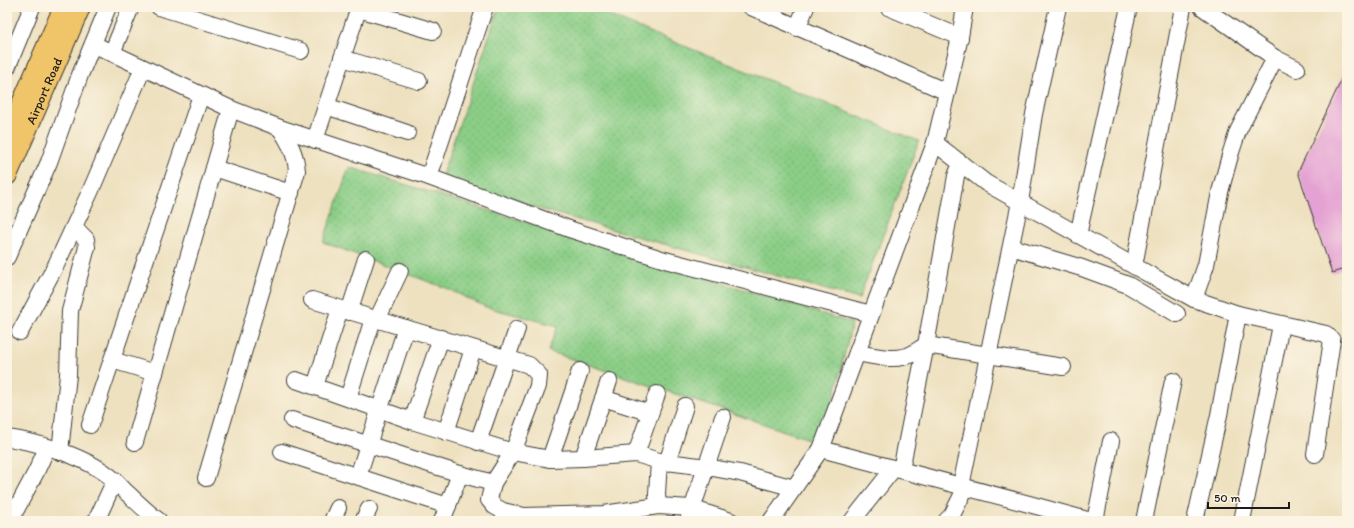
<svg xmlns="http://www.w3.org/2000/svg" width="1354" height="528" font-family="Itim,sans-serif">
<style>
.park{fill:url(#park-dots);stroke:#547552}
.building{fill:#e4a1d3}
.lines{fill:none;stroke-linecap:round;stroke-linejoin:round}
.minor-casing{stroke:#3c3a35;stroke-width:18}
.major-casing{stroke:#3c3a35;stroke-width:22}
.minor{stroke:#fff;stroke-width:16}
.major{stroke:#f0c469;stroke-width:20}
.labels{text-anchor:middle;stroke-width:3;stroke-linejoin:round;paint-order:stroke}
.street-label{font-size:13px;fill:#1c1c1c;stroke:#fcf5e5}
</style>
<defs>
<pattern id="park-dots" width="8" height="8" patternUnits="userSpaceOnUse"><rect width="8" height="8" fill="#8bce87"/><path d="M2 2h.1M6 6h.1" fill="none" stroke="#77b074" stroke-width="1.8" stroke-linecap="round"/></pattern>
</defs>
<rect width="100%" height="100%" fill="#fcf5e5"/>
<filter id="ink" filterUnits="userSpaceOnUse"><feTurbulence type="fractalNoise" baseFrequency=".025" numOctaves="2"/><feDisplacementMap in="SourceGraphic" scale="8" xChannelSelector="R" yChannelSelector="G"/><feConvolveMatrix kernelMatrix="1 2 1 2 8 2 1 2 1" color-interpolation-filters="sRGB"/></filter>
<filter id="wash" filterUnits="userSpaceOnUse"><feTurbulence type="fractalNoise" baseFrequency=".012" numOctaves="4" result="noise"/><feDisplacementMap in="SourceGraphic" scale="16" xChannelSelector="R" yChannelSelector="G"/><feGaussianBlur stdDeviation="0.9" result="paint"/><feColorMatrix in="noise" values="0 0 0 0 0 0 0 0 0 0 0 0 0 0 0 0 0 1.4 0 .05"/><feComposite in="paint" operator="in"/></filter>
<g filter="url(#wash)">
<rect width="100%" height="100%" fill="#eee1c0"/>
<g class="park">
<path d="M499,7h89l331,134 -60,158 -419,-118z"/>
<path d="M349,167l503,156 -29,121 -275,-93 10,-25 -72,-19 -38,-18 -125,-47z"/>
</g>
<g id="blocks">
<path class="building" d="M1347,68v200l-15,5 -34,-101z"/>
</g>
</g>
<g filter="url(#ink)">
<use href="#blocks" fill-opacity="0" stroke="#3c3a35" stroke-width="1"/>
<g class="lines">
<g class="minor-casing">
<g id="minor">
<path d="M159,7l142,44"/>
<path d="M751,7l196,85"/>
<path d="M888,7l72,30"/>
<path d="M1202,7l73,51 22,11"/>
<path d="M359,9l74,22"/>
<path d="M797,28l9,-21"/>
<path d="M93,44l19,9 119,56 49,19 149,49 143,53 93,30 206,54"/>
<path d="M112,53l19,-46"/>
<path d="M342,58l77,23"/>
<path d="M7,68l25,-61"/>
<path d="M326,106l81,27"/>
<path d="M315,140l44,-133"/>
<path d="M935,143l51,40 148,83 60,33 44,15"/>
<path d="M214,168l77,25"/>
<path d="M429,177l56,-170"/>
<path d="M1078,235l51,-228"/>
<path d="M1011,247l71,21 46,17 49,29"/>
<path d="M7,257l42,-95 31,-87 28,-68"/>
<path d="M1134,266l49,-259"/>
<path d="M1194,299l12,-34 14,-73 11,-40 7,-21 37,-73"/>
<path d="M349,312l17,-53"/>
<path d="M377,320l23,-49"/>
<path d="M20,332l36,-67 35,-75 52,-122"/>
<path d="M857,353c17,3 39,9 55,1 5,-3 9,-6 14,-9l137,22"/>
<path d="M112,360l43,13"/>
<path d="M296,380l116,41 101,31 37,7 33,-1 53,-4 23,7 -2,33 1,12 33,2 40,13"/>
<path d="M315,386l25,-77"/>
<path d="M348,398l25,-79"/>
<path d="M603,398l47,15"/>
<path d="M292,420l168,54 33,9 20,-31 25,-66 1,-11 -10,-10 -217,-65"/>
<path d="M412,421l29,-83"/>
<path d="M90,425l111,-330"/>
<path d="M446,432l27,-83"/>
<path d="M7,438c32,4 83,20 107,42 4,3 7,7 11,11 11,10 22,21 34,30"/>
<path d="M135,442l96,-333"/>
<path d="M478,442l39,-113"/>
<path d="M821,449l208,55 62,17"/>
<path d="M60,452l8,-77 2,-64 17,-64 -1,-8 -12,-12"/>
<path d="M282,452l166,54"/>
<path d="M636,454l21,-60"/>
<path d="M583,458l26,-77"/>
<path d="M550,459l30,-88"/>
<path d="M659,461l48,6 33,6 54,15"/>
<path d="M667,463l18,-57"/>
<path d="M901,470l25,-125 30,-169 5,-13"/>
<path d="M358,476l48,-148"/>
<path d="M206,478l91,-307c-1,-17 -8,-29 -17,-43"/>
<path d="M493,483l-4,17 5,6 9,5 21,5 80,-2 54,-8"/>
<path d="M961,486l59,-284 14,-88 24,-107"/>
<path d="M10,521l26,-49 11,-24"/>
<path d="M96,521l19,-41"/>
<path d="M332,521l6,-13"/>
<path d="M363,521l6,-12"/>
<path d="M442,521l18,-47"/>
<path d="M688,521l35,-104"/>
<path d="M771,521l50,-72 2,-5 112,-301 25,-106 5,-30"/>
<path d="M852,521l42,-53"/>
<path d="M946,521l6,-6 14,-28"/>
<path d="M1095,521l16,-80"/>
<path d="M1144,521l29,-140"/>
<path d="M1195,521l24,-106 19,-101 88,20 6,6 -17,114"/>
<path d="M1242,521l39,-196"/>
</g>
</g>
<g class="major-casing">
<g id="major">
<path d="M7,138l57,-131"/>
<path id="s1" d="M7,175l73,-168"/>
</g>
</g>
<use href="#minor" class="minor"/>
<use href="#major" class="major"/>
</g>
</g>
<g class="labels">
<g class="street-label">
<text dy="5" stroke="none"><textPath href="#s1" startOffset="92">Airport Road</textPath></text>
</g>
</g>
<rect width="1354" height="528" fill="none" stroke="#fcf5e5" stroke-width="24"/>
<path d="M1208 502v6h81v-6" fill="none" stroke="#1c1c1c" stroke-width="2"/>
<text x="1214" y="502" font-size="12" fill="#1c1c1c" stroke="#fcf5e5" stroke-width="3" paint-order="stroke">50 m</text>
</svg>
